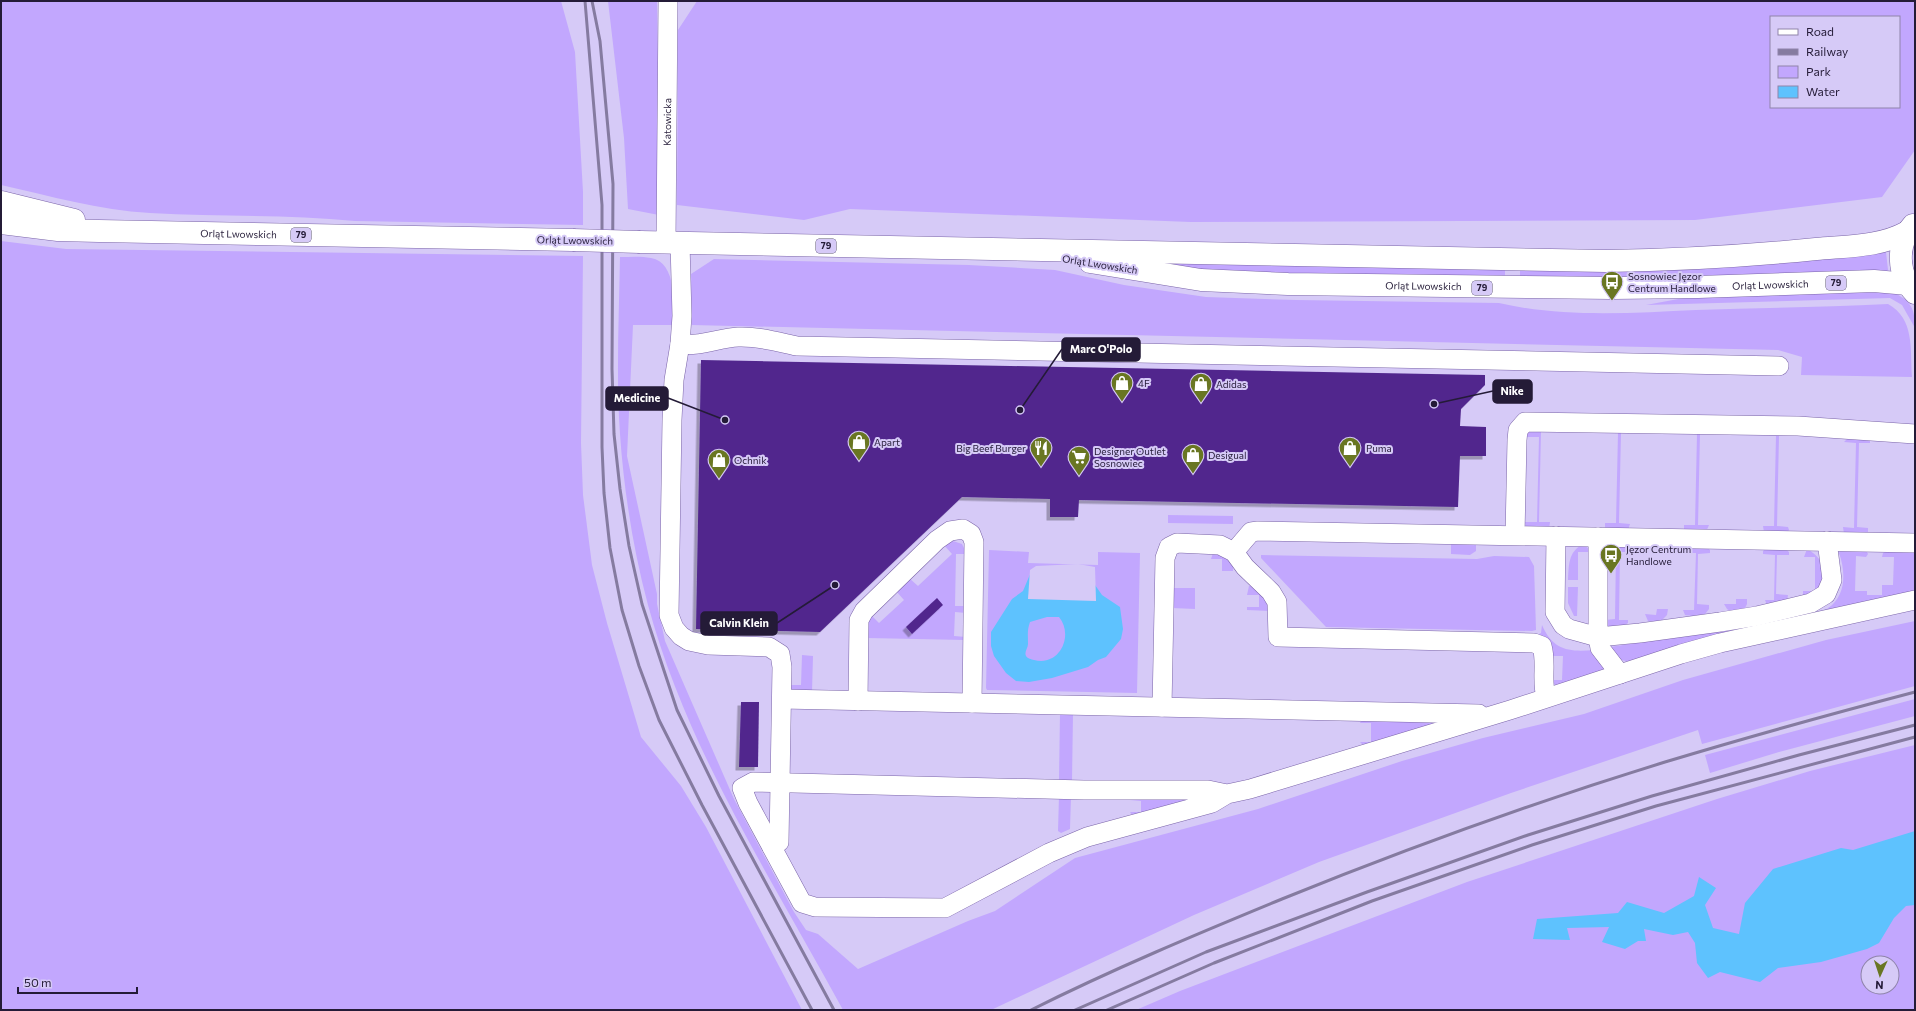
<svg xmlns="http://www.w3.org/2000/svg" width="1916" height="1011" font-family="Commissioner,sans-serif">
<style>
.green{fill:#c2a7fe;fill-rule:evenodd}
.water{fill:#5ec2fe;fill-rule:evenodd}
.pier{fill:#d6caf7}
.building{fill:#51278d;filter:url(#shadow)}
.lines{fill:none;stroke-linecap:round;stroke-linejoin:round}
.minor-casing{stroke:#7b65a9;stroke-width:20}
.major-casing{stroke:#7b65a9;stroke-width:23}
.minor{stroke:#fff;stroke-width:19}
.major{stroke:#fff;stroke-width:22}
.rail{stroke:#857ba0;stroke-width:3}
.major-bridge-casing{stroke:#7b65a9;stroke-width:23;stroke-linecap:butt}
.major-bridge{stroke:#fff;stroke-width:22}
.labels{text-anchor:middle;stroke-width:4;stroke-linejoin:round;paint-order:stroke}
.shield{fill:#d6caf7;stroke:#595071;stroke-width:1}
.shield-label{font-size:9px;font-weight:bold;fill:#241b37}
.street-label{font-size:10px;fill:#241b37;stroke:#d6caf7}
.poi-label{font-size:10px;fill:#241b37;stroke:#d6caf7;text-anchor:start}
.leader{fill:none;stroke:#241b37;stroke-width:1.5}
.callout-dot{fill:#241b37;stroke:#d6caf7;stroke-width:1.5}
.callout{fill:#241b37;stroke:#241b37;stroke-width:1.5}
.callout-label{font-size:11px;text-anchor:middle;font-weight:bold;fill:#fff}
</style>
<defs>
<filter id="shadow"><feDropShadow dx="-3.5" dy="3.5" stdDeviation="0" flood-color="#0004"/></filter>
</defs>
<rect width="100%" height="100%" fill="#d6caf7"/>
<g class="green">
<path d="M1,1h560l14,51 8,140v33l-228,-4c-68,-7 -137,-4 -205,-8 -51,-3 -100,-17 -149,-28z"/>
<path d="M608,1h49l2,214 -31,-6 -4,-71z"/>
<path d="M697,1h1218v149l-33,47 -187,23 -504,2 -341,-13 -46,11 -127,-15 1,-175zM1771,17h128v90h-128z"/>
<path d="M1,241l65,8 517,7 -2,187 2,52 9,70 15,58 34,114 40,49 25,41 96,183h-801z"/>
<path d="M1886,252l2,18 -2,2 -148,5 -218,1v-9l267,-7z"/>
<path d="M620,257c10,0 21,-1 31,1 26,4 23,48 24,67h-42l-6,131 30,138v10l8,37 69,158 60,113 12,18 12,4 40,35 110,-48 27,-10 80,-53 183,-49 144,-48 81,-23 101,-24 99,-34 143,-40 89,-19v65l-213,58 -4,-14 -187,63 -192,69 -125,53 -203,95h-148c-71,-131 -156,-260 -195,-405 -15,-56 -24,-114 -28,-171 -4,-58 -1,-118 0,-177z"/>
<path d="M714,259l255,6 86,5 69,15 82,12 90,3 203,3c64,15 133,10 197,7 64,-2 128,-3 192,-6 27,15 22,45 24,73l-111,-2 1,-18 -24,-7 -1086,-25 -1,-51z"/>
<path d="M1144,260l361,8v10l-256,-5 -68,-5z"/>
<path d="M1889,290c20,10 26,15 26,38l-13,-23 -12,-7 -244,7 43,-8z"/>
<path d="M1532,429l9,2 -2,91h11l-1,7 -23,-1 -1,-6h12l2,-85h-12l1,-4z"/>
<path d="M1618,433h3l-2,90 11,1 -2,6 -23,-1v-6h11z"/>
<path d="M1790,433v2l-11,1 -2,90 11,1 1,3 -3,4 -22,-2 -1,-6h11l2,-90 -11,-1z"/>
<path d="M1697,434h3l-2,91h11l-3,7 -22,-2v-5h11z"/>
<path d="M1849,437l21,3v3h-11l-2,84 11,1v4l-3,2h-21l-1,-7 11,1 2,-85 -12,-1z"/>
<path d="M1168,515l65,1v8l-65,-1z"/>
<path d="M953,541l9,3 5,10h-11l-1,52h11v7l-11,-1 -1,24 12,1 -1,3 -98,-2v-17l4,-6 8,8 25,-23 -8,-9 13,-13 9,8 34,-32 -8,-9z"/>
<path d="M1451,542l25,1v8l-6,4 -19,-1z"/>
<path d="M1583,544l6,5 -1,3h-10v28h-10c1,-15 0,-28 15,-36z"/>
<path d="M1626,544l5,5 -1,3h-10l-1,68h9v3l-3,2 -17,2 -3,-7 10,-1 1,-67 -3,-1 -1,-2z"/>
<path d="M1689,545h15l6,5v3l-12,1 -1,50 12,1v4l-4,5 -13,2 -7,-1 -2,-5h11l2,-57h-12v-3z"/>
<path d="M1769,546l15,1 5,5v3h-12l-1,39 12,1 -1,6 -20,4 -2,-5h9l1,-45 -12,-1v-3z"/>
<path d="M1807,549c23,13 25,37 0,50l-4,-4v-4h12v-34h-11z"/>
<path d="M1890,549h25v42l-285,71 -13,-3 -7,-12c60,-9 120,-17 180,-30 9,-2 31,-4 38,-9 18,-12 18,-36 11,-55l2,-3 26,2 1,2 -2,3 -10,-1 -1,35h12v4h15v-10h11l1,-28h-12l1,-4z"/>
<path d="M989,550l40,2 -1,11 70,2v-13l42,1 -3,140 -150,-3 -1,-2z"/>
<path d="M1213,553l11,2 9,10v6h-11v-12h-11z"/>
<path d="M1261,555l216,4 17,-3 35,1 5,9 2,64 -4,1 -206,-4 -65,-69z"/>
<path d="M1249,586h3l13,11 5,14 -23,-1v-3h12v-12h-12z"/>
<path d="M1568,587h10l-1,29h-3l-6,-13z"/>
<path d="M1172,588h23v21l-23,-1z"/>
<path d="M1736,599h11v5l-2,4 -15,3 -3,-2 -3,-5h12z"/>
<path d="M1657,609h11l-1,6 -6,6h-13l-3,-7 11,1z"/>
<path d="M1542,625c11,26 28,27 52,25l13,20 -51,16 -5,-6h11l1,-24h-12l-15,-20 5,-3z"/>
<path d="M802,655l11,1 -1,36 -20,-1 -3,-6h12z"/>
<path d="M1915,699v17l-136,36 -69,21 -5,-18z"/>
<path d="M1060,713h13l-1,68h-13z"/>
<path d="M1362,719l83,2 -81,25 -4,-4h11v-19h-11z"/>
<path d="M1915,745v265h-779l44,-19 287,-109 250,-83 93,-28zM1868,963h24v24h-24z"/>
<path d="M1059,796h12l-1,33 -9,4 -3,-2z"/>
<path d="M1130,798l58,1v1l-55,16 -3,-4h11v-11l-11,-1z"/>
</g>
<g class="water">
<path d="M1031,572l64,13 7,10 18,12 3,22 -2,10 -15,18 -8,3 -10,7 -36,11 -23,4 -13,-1 -10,-8 -12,-17 -3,-10v-14l21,-33 11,-8zM1047,617h12c15,18 1,50 -25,43 -3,-1 -6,-1 -8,-4 -2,-4 2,-8 2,-12 0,-8 -1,-14 2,-22z"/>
<path d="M1915,831v74l-9,1 -12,12 -15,25 -12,6 -46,13 -43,6 -18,14 -40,-10 -12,6 -11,-15 -2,-20 -7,-11 -15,3 -29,-6 2,12h-8l-13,8 -23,-7 7,-15 -42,1 3,12 -37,-1 4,-20 81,-6 9,-11 37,11 30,-17 5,-19 17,11 -11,17 8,23 26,6 6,-31 28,-34 68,-21 12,2z"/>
</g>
<path class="pier" d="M1078,564l17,3 1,34 -68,-2 2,-29 6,-4z"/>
<g class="building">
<path d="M701,360l784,15v10l-24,24 -1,17 26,1v29h-26l-2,51 -379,-7 -1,17h-28v-18l-88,-2 -142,135 -124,-3z"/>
<path d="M937,598l6,7 -31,29 -6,-7z"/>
<path d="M741,702h18l-1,65h-19z"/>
</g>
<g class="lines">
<g class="minor-casing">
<g id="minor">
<path id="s1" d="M666,242l2,-241"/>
<path d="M680,243l2,73 -2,28 -6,36 -2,40 -3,195 5,13 7,8 8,5 19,4 61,2 11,7 2,13 -3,175 -7,5"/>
<path d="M680,344c19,3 39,-6 58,-7 20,-1 40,5 59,9l982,20"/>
<path d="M1515,535l2,-95 1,-10 7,-8 273,4 117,8"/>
<path d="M1556,536l-1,76 8,13 6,4 29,8 42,-4 80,-11 37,-6 54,-13 15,-9 6,-14 -5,-39"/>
<path d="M1598,537v100l2,11 20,26"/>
<path d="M1234,552l17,-20 7,-1 657,12"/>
<path d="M782,699l697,15"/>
<path d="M858,701l1,-81 5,-9 73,-71 13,-9 13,-2 8,5 3,8 -2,161"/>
<path d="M1162,707l3,-149 4,-11 8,-4 43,2 14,7 11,15 26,25 6,10 1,35 256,6 8,3c5,17 -1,34 4,51"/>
<path d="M1227,794l-19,-4h-124l-331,-8 -11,6 6,15 54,100 13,4 130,1 104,-55 38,-16 125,-34 15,-9 23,-5 260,-79 171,-56 39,-11 195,-43"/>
</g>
</g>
<g class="major-casing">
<g id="major">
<path d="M1,202l73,18"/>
<path id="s2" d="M1,223l57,7 41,1 474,9"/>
<path d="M1913,225c-17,20 -16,49 2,68"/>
<path d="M640,242l966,19c70,-1 140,-5 210,-12 30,-3 64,-2 91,-17"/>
<path id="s3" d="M1090,262l111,18 87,4 324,4 86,-1 176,-6 34,3"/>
</g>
</g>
<use href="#minor" class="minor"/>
<use href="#major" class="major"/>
<g class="rail">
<path d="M585,1l17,204v242l2,46 6,55 12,62 17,56 20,54 43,85 110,205"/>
<path d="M592,1l8,40 13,143 -1,185 2,65 6,55 9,57 13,58 35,106 42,86 115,214"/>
<path d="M1031,1010c82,-41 166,-76 251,-111 126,-51 253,-97 383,-137 83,-25 166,-48 250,-70"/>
<path d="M1075,1010l131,-58 161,-60 161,-57 124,-39 147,-41 116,-30"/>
<path d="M1107,1010l107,-47 158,-62 160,-56 124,-39 259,-69"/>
</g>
<g class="major-bridge-casing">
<path id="major-bridge" d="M573,240l67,2"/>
</g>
<use href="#major-bridge" class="major-bridge"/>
</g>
<defs>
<g id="bus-pin" transform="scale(1.15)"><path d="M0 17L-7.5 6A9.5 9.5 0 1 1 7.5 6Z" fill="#697622" stroke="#d6caf7"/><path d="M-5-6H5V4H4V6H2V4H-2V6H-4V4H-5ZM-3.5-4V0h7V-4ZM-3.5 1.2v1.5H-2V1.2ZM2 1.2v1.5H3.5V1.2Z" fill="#fff"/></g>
<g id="shop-pin" transform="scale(1.15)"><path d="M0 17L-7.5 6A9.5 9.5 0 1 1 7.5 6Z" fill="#697622" stroke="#d6caf7"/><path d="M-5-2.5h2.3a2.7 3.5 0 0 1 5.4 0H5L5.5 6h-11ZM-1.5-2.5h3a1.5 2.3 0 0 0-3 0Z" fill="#fff"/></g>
<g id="restaurant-pin" transform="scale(1.15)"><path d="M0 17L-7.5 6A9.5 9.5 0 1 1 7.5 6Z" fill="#697622" stroke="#d6caf7"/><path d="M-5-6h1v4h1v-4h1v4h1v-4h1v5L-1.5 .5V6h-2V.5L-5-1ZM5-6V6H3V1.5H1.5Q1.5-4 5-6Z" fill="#fff"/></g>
<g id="supermarket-pin" transform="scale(1.15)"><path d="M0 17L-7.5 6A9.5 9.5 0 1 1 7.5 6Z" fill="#697622" stroke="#d6caf7"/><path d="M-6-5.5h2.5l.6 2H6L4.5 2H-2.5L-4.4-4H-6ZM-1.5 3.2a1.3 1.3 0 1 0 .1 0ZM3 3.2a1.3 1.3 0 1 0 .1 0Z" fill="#fff"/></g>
</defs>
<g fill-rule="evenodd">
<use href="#bus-pin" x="1612" y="282"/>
<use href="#shop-pin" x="1122" y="383"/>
<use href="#shop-pin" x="1201" y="384"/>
<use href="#shop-pin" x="859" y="442"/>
<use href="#restaurant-pin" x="1041" y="448"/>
<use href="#shop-pin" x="1350" y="448"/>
<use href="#shop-pin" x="1193" y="455"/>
<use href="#supermarket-pin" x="1079" y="457"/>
<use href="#shop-pin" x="719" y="460"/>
<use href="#bus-pin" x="1611" y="555"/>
</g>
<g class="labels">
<g class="shield">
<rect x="291" y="228" width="20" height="14" rx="3"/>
<rect x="816" y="239" width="20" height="14" rx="3"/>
<rect x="1826" y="276" width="20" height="14" rx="3"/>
<rect x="1472" y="281" width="20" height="14" rx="3"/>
</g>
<g class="shield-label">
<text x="301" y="238">79</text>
<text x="826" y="249">79</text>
<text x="1836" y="286">79</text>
<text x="1482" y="291">79</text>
</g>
<g class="street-label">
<text dy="4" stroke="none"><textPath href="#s1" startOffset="120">Katowicka</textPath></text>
<text dy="4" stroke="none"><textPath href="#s2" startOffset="238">Orląt Lwowskich</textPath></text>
<text transform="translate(575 240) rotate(1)" y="4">Orląt Lwowskich</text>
<text transform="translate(1100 264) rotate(9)" y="4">Orląt Lwowskich</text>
<text dy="4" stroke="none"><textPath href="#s3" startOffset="682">Orląt Lwowskich</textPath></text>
<text dy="4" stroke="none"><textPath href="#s3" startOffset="335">Orląt Lwowskich</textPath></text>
</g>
<g class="poi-label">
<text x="1628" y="280">Sosnowiec Jęzor<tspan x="1628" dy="12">Centrum Handlowe</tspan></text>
<text x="1138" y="387">4F</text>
<text x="1216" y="388">Adidas</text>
<text x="874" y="446">Apart</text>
<text x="1026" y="452" text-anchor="end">Big Beef Burger</text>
<text x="1366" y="452">Puma</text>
<text x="1094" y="455">Designer Outlet<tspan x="1094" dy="12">Sosnowiec</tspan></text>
<text x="1208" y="459">Desigual</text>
<text x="734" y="464">Ochnik</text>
<text x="1626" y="553">Jęzor Centrum<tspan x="1626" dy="12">Handlowe</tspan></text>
</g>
</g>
<path class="leader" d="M1020 410L1062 349M1434 404L1493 391M725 420L668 398M835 585L777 623"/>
<g class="callout-dot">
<circle cx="1020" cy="410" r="4"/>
<circle cx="1434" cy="404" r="4"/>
<circle cx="725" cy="420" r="4"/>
<circle cx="835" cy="585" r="4"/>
</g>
<g class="callout">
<rect x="1062" y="338" width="78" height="23" rx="4"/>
<rect x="1493" y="380" width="39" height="23" rx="4"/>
<rect x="606" y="387" width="62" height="23" rx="4"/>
<rect x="701" y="612" width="76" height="23" rx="4"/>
</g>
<g class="callout-label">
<text x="1101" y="353">Marc O'Polo</text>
<text x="1512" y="395">Nike</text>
<text x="637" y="402">Medicine</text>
<text x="739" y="627">Calvin Klein</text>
</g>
<rect width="1916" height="1011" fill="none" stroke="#241b37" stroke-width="4"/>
<rect x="1770" y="16" width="130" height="92" fill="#d6caf7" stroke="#8f84aa"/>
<rect x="1778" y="29" width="20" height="6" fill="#ffffff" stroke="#8f84aa"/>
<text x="1806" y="36" font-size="12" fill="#241b37">Road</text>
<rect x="1778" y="49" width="20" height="6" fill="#857ba0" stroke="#8f84aa"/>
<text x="1806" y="56" font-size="12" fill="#241b37">Railway</text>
<rect x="1778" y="66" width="20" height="12" fill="#c2a7fe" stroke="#8f84aa"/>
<text x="1806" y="76" font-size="12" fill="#241b37">Park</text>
<rect x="1778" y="86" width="20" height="12" fill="#5ec2fe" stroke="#8f84aa"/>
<text x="1806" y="96" font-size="12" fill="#241b37">Water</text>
<g transform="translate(1880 975) rotate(183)"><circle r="19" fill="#d6caf7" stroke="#8f84aa"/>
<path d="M0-3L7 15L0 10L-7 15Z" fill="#697622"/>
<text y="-6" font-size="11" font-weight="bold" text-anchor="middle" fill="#241b37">N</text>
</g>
<path d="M18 987v6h119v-6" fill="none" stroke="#241b37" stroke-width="2"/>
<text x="24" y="987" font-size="12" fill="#241b37" stroke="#d6caf7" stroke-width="3" paint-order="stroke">50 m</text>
</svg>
